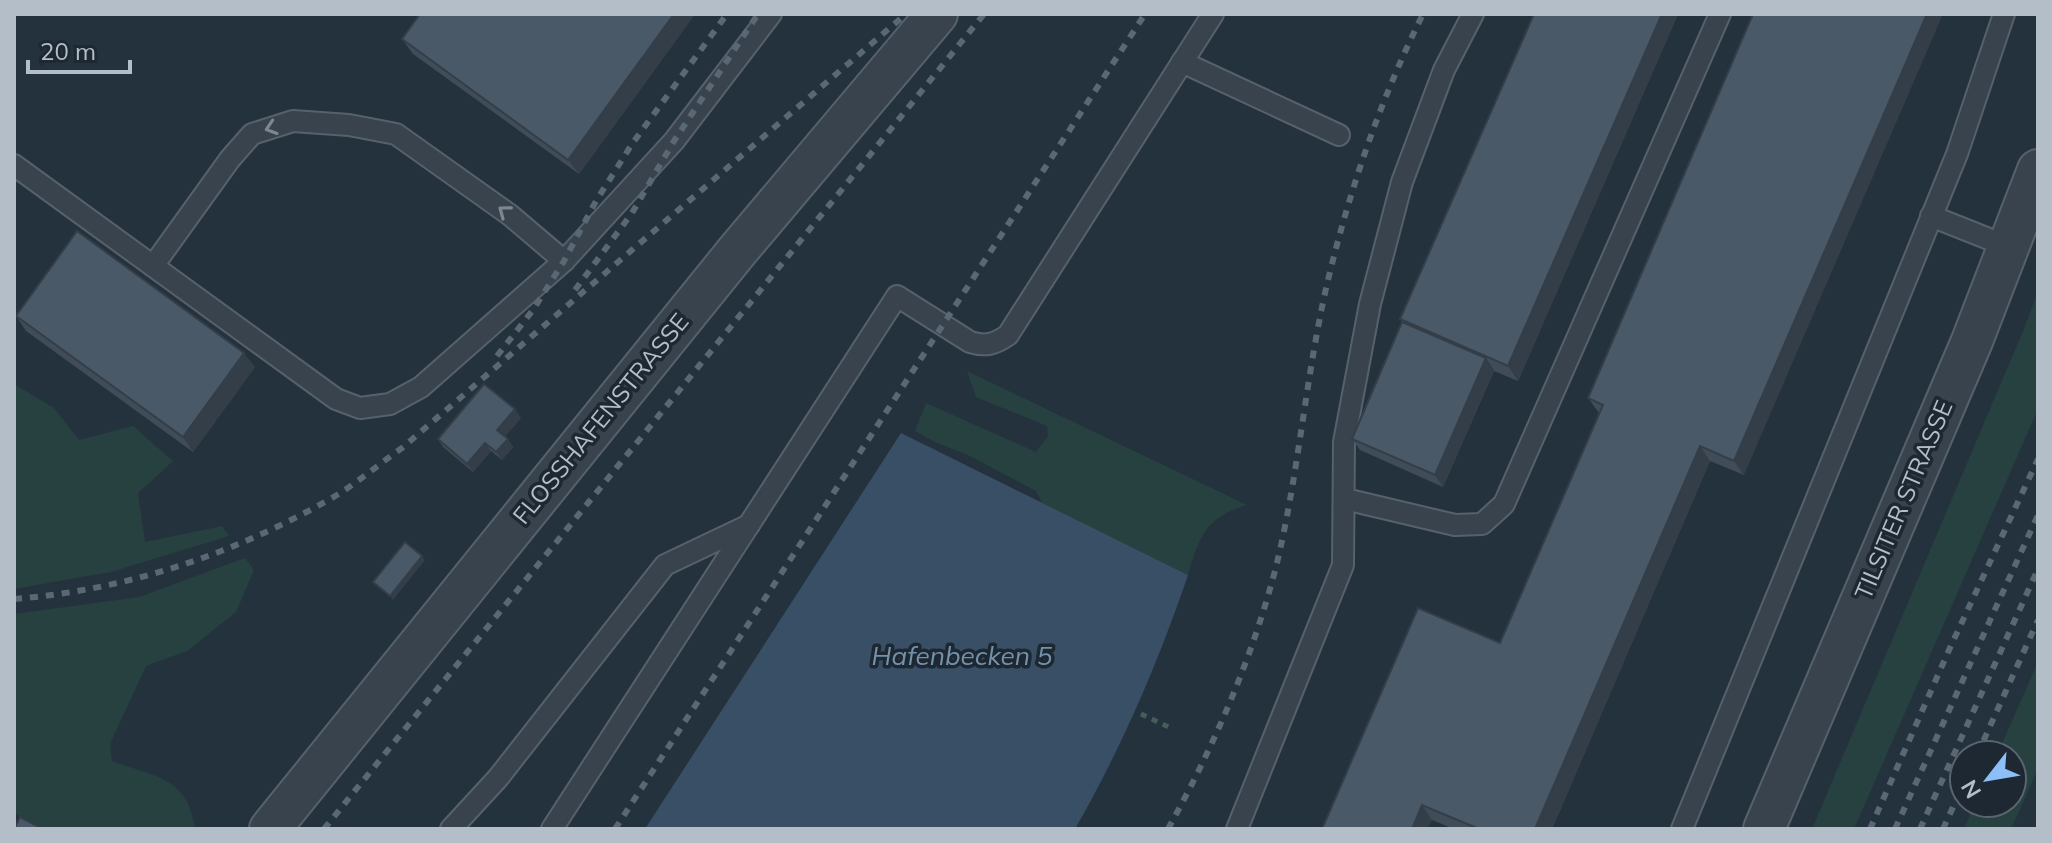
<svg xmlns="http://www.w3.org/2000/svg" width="2052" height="843" font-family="Mulish,sans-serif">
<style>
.green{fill:#274040}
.water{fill:#394f65}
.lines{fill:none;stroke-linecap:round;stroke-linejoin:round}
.service-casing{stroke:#56616c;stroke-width:24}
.minor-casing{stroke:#56616c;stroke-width:44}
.path{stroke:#465d5d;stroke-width:5;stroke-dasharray:6 6;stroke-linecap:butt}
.service{stroke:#38434e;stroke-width:20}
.minor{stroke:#38434e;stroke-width:40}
.rail{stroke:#5a6875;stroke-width:6;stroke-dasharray:8 8;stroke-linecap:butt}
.wall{fill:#404d59}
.shaded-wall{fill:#343e48}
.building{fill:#4a5967;stroke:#343e48;stroke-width:2}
.oneway{stroke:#7c8792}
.labels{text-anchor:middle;stroke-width:7;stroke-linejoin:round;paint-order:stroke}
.street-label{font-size:24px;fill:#b4bec9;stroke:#1d2833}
.water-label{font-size:26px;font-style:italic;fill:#7592ab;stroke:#1d2833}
</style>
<rect width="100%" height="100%" fill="#24323e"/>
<g class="green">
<path d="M2038,291v118l-184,420h-42l211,-498z"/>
<path d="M967,371l280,134c-41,12 -48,32 -59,70l-146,-72 -6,-12 -68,-36 -31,-12 -22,-12 11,-28 110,49 12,-16 -1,-10 -71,-29z"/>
<path d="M14,384l40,24 25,32 54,-14 40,35 -35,32 7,49 77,-16 7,10 -118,36 -97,17z"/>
<path d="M245,558l9,12 -18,42 -49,39 -41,15 -36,78 2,17c44,16 76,16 83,68h-156l-25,-16v-199l125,-17z"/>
<path d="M2038,662v107l-27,60h-47l11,-26h37v-48h-15z"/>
</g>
<path class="water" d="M901,433l287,142c-30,88 -67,174 -113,254h-430z"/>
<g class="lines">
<g class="service-casing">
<g id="service">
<path d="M1182,62l157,73"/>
<path d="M14,165l322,234 24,9 30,-4 31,-17 143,-126 110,-120 97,-127"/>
<path d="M1931,216l78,31"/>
<path d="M153,266l77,-107 22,-25 41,-13 56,4 47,9 114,81 54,46"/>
<path d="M1345,499l110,26 27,-1 22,-20 216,-490"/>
<path d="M451,829l47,-51 167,-213 84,-40"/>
<path d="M552,829l345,-533 73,46c16,5 25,2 38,-7l205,-321"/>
<path d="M1237,829l106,-264 1,-123 26,-138 32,-122 42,-112 29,-56"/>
<path d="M1682,829l275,-675 47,-140"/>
</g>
</g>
<g class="minor-casing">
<g id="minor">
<path d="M270,829l468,-579 199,-236"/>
<path d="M1764,829l208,-488 66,-171"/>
</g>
</g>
<path class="path" d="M1141,714l32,15"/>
<use href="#service" class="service"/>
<use href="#minor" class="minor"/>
<g class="rail">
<path d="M575,290l57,-77 42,-72 84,-127"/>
<path d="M497,356l36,-46 31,-49 32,-60 36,-57 95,-130"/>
<path d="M14,599c113,-9 220,-45 318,-101 24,-14 47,-34 70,-50l504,-434"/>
<path d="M1977,755l61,-135"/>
<path d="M324,829l660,-815"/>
<path d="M615,829l530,-815"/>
<path d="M1168,829c46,-83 84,-170 108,-262 22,-90 29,-183 49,-274 22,-96 54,-191 98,-279"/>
<path d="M1870,829l79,-179 89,-191"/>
<path d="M1895,829l143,-314"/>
<path d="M1920,829l118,-260"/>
<path d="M1943,829l21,-46"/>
</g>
</g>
<g class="wall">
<path d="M420,14h275l-116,160 -166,-120 -11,-15z"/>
<path d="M1534,14h144l-160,367 -24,-10 -51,116 -83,-37 -8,-11 50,-117 -2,-3z"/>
<path d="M1753,14l-9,461 -34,-14 -158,368h-98l-22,-9 -110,9 178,-186 99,-230 -11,-15z"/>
<path d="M16,316l239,51 -62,85 -167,-121z"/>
<path d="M521,418l-16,18 8,11 -11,13 -11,-9 -18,21 -30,-25 -5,-8z"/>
</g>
<g class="shaded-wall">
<path d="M674,14h21l-116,160 -11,-14z"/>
<path d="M1662,14h16l-160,367 -10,-15z"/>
<path d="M1927,14h16l-199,461 -10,-14z"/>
<path d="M244,353l11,14 -62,85 -10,-15z"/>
<path d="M1486,358l8,12 -51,117 -8,-12z"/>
<path d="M515,409l6,9 -18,20 -6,-8z"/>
<path d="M508,439l5,8 -11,13 -6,-8z"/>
<path d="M485,443l6,8 -18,21 -6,-8z"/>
<path d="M1700,446l10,15 -158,368h-17z"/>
<path d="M422,556l3,4 -32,40 -3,-4z"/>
<path d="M1422,805l10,15 -4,9h-16z"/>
</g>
<g class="building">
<path d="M420,14h254l-106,146 -166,-121z"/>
<path d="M1534,14h128l-154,352 -108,-47z"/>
<path d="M1753,14h174l-193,447 -34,-15 -165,383h-56l-57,-24 -10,24h-90l96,-221 82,35 103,-238 -15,-7z"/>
<path d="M77,231l167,122 -61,84 -167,-121z"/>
<path d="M1402,322l84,36 -51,117 -83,-36z"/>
<path d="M484,384l31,25 -18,21 11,9 -12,13 -11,-9 -18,21 -29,-25z"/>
<path d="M405,542l17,14 -32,40 -17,-14z"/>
<path d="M20,817l23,12h-29z"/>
</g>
<defs><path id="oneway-chevron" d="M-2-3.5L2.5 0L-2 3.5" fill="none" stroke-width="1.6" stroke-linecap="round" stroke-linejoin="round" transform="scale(2)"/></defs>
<g class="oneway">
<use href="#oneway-chevron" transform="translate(271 128) rotate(162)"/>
<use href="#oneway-chevron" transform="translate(504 211) rotate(-143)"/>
</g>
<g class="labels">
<g class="street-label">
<text transform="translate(601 419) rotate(-51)" y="8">FLOSSHAFENSTRASSE</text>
<text transform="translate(1904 500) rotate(-67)" y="8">TILSITER STRASSE</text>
</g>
<g class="water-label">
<text x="962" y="665">Hafenbecken 5</text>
</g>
</g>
<rect width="2052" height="843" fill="none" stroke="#b4bec9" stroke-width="32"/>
<g transform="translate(1988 779) rotate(239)"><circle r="38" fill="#1d2833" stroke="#59646f" stroke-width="2"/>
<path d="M0-6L14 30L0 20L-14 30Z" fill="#8cbff7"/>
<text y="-12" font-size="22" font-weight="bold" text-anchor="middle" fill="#b4bec9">N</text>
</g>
<path d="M28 60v12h102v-12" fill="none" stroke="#b4bec9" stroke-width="4"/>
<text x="40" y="60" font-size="24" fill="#b4bec9" stroke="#1d2833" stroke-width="6" paint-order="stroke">20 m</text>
</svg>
